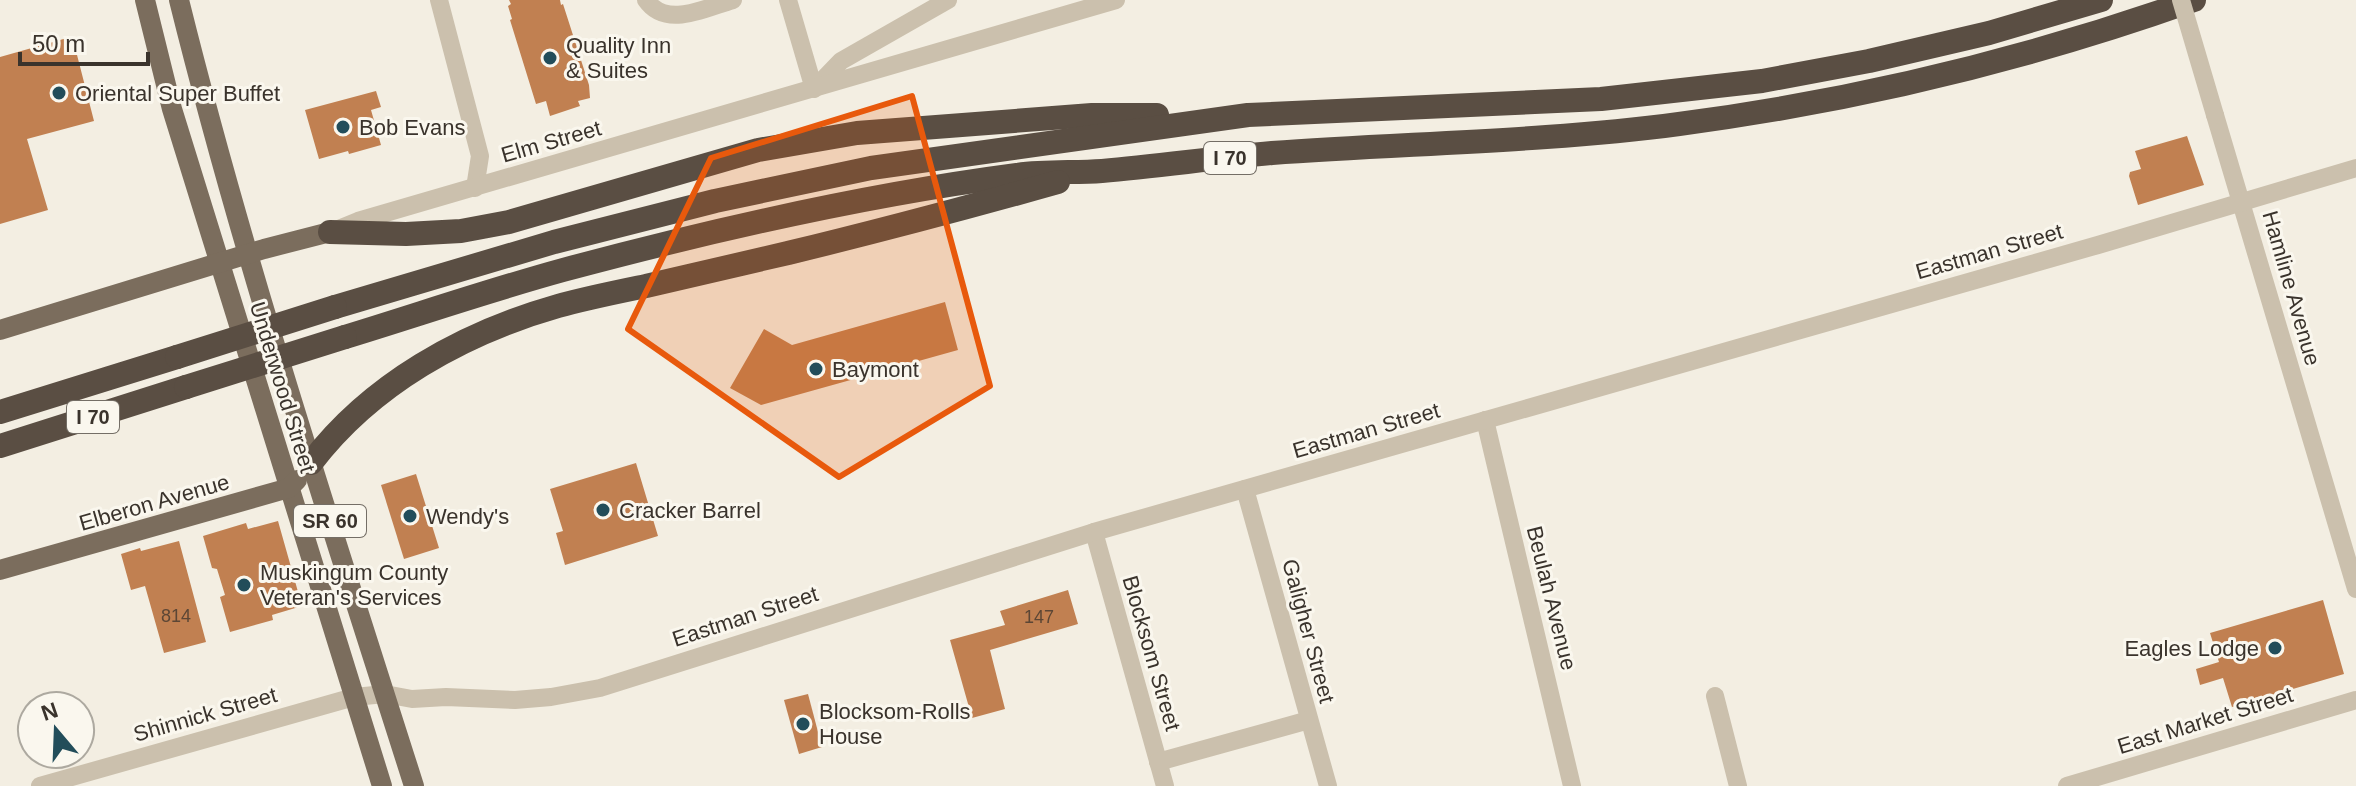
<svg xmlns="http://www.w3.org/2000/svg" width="2356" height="786" font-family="Arial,sans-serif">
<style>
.building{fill:#c18051}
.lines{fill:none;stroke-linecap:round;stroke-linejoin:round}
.minor{stroke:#cbc0ad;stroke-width:18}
.major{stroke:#7b6d5d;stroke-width:20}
.highway{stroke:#5a4e43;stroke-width:24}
.minor-bridge{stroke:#cbc0ad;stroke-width:18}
.highway-bridge{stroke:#5a4e43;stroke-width:24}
.marked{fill:#e8590c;fill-opacity:0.2;stroke:#e8590c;stroke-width:6;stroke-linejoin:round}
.poi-dot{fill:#224d5a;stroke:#faf7ee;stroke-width:3}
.labels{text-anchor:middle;stroke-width:6;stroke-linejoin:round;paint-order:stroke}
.number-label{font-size:18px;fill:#5c4635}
.shield{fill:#faf7ee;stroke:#746e66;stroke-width:2}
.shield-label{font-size:20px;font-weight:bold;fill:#3a332c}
.poi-label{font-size:22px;fill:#3a332c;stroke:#faf7ee;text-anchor:start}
.street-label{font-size:22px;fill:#3a332c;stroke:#faf7ee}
</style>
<rect width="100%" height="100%" fill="#f3eee2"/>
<g class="building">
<path d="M509,0h51l1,5 2,-1 26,81 1,13 -12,3 2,5 -30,10 -4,-15 -10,3 -26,-84 2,-1 -4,-13 3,-2z"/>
<path d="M67,38l4,15 5,-2 18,70 -67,18 21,71 -48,14v-167z"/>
<path d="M376,91l5,16 -10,3 10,35 -32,9 -1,-3 -29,8 -14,-49z"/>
<path d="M2187,136l17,49 -66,20 -9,-29 1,-4 11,-3 -6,-18z"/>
<path d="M945,302l13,48 -197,55 -31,-17 34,-59 28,16z"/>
<path d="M636,463l22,73 -93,29 -9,-32 7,-2 -13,-42z"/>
<path d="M416,474l23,74 -35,11 -23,-74z"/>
<path d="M278,521l24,85 -30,9 1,5 -43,12 -10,-35 5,-2 -8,-26 -5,-1 -9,-32 43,-13 2,6z"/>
<path d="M179,541l27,101 -42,11 -19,-67 -14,4 -10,-36 19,-6 1,3z"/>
<path d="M1068,590l10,34 -88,26 15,59 -33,9 -22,-78 55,-15 -5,-14z"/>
<path d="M2323,600l21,74 -112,33 -9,-29 -23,7 -4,-16 23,-7 -9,-29z"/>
<path d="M808,694l14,53 -23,7 -15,-54z"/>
</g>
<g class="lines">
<g class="minor">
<path d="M439,0l41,156 -5,32"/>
<path d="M646,0c20,29 59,8 87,0"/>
<path d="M788,0l26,89 27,-28 107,-61"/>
<path d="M2215,115l141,474"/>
<path d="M336,230l22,-9 758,-221"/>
<path d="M1485,420l87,366"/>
<path d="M1245,489l83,297"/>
<path d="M1094,532l71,254"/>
<path d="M1715,696l23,90"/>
<path d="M1158,762l151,-42"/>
<path d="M40,786l314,-89 31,-3 27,5 34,-2 69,3 36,-3 49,-9 494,-156 1004,-287 258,-77"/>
<path d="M2067,786l289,-86"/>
</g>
<g class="major">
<path d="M145,0l27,109 210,677"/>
<path d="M179,0c66,266 152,525 235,786"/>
<path d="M0,330l264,-81 66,-17"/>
<path d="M0,570l289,-82 8,-8"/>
</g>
<g class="highway">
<path d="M330,232l76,2 55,-3 48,-9 249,-72 99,-17 235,-18h65"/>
<path d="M335,307l219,-65 161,-41 156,-33 377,-53 353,-16 161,-18 107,-20 120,-28 112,-33"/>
<path d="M345,337c72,-22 145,-47 218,-67 149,-40 301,-75 454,-95 28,-4 57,-2 85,-4 57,-5 113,-13 170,-18 135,-10 272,-11 407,-29 175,-23 349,-65 515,-124"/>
<path d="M0,412l177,-55"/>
<path d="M0,446l186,-59"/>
<path d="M311,463c60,-79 152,-130 247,-157 29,-8 59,-14 88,-20 48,-11 95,-22 142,-33 91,-22 181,-46 270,-71"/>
</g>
<path class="minor-bridge" d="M2181,0l34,115"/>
<g class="highway-bridge">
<path d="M177,357l158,-50"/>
<path d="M186,387l159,-50"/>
</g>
</g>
<path class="marked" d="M912,96l78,290 -151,91 -211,-148 83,-171z"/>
<g class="poi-dot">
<circle cx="550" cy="58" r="8"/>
<circle cx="59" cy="93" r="8"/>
<circle cx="343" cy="127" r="8"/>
<circle cx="816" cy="369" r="8"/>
<circle cx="603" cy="510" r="8"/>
<circle cx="410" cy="516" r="8"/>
<circle cx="244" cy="585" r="8"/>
<circle cx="2275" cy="648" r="8"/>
<circle cx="803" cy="724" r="8"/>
</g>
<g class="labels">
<g class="number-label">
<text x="176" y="622">814</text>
<text x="1039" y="623">147</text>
</g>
<g class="shield">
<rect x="1204" y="142" width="52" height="32" rx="6"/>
<rect x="67" y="401" width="52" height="32" rx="6"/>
<rect x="294" y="505" width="72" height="32" rx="6"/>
</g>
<g class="shield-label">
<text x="1230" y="165">I 70</text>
<text x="93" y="424">I 70</text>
<text x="330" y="528">SR 60</text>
</g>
<g class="poi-label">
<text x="566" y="53">Quality Inn<tspan x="566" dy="25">&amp; Suites</tspan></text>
<text x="75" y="101">Oriental Super Buffet</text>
<text x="359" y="135">Bob Evans</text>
<text x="832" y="377">Baymont</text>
<text x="619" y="518">Cracker Barrel</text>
<text x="426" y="524">Wendy's</text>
<text x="260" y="580">Muskingum County<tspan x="260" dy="25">Veteran's Services</tspan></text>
<text x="2259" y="656" text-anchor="end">Eagles Lodge</text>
<text x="819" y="719">Blocksom-Rolls<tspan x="819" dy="25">House</tspan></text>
</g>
<g class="street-label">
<text transform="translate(551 141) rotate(-16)" y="8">Elm Street</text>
<text transform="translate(1989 251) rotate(-16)" y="8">Eastman Street</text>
<text transform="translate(2292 288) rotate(74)" y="8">Hamline Avenue</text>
<text transform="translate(283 387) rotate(73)" y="8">Underwood Street</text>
<text transform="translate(1366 430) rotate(-16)" y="8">Eastman Street</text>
<text transform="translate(154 502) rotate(-16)" y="8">Elberon Avenue</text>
<text transform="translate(1552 598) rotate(76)" y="8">Beulah Avenue</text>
<text transform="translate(745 616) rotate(-18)" y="8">Eastman Street</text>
<text transform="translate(1309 631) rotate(75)" y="8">Galigher Street</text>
<text transform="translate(1152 653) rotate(74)" y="8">Blocksom Street</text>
<text transform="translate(205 714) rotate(-16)" y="8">Shinnick Street</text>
<text transform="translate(2205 720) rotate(-17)" y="8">East Market Street</text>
</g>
</g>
<g transform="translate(56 730) rotate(341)"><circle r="38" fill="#faf7ee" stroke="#ada9a0" stroke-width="2"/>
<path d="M0-6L14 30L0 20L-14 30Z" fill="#224d5a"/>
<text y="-12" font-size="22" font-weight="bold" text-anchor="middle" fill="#3a332c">N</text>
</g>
<path d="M20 52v12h128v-12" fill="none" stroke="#3a332c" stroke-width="4"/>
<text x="32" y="52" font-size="24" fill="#3a332c" stroke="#faf7ee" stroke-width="6" paint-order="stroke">50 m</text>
</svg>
